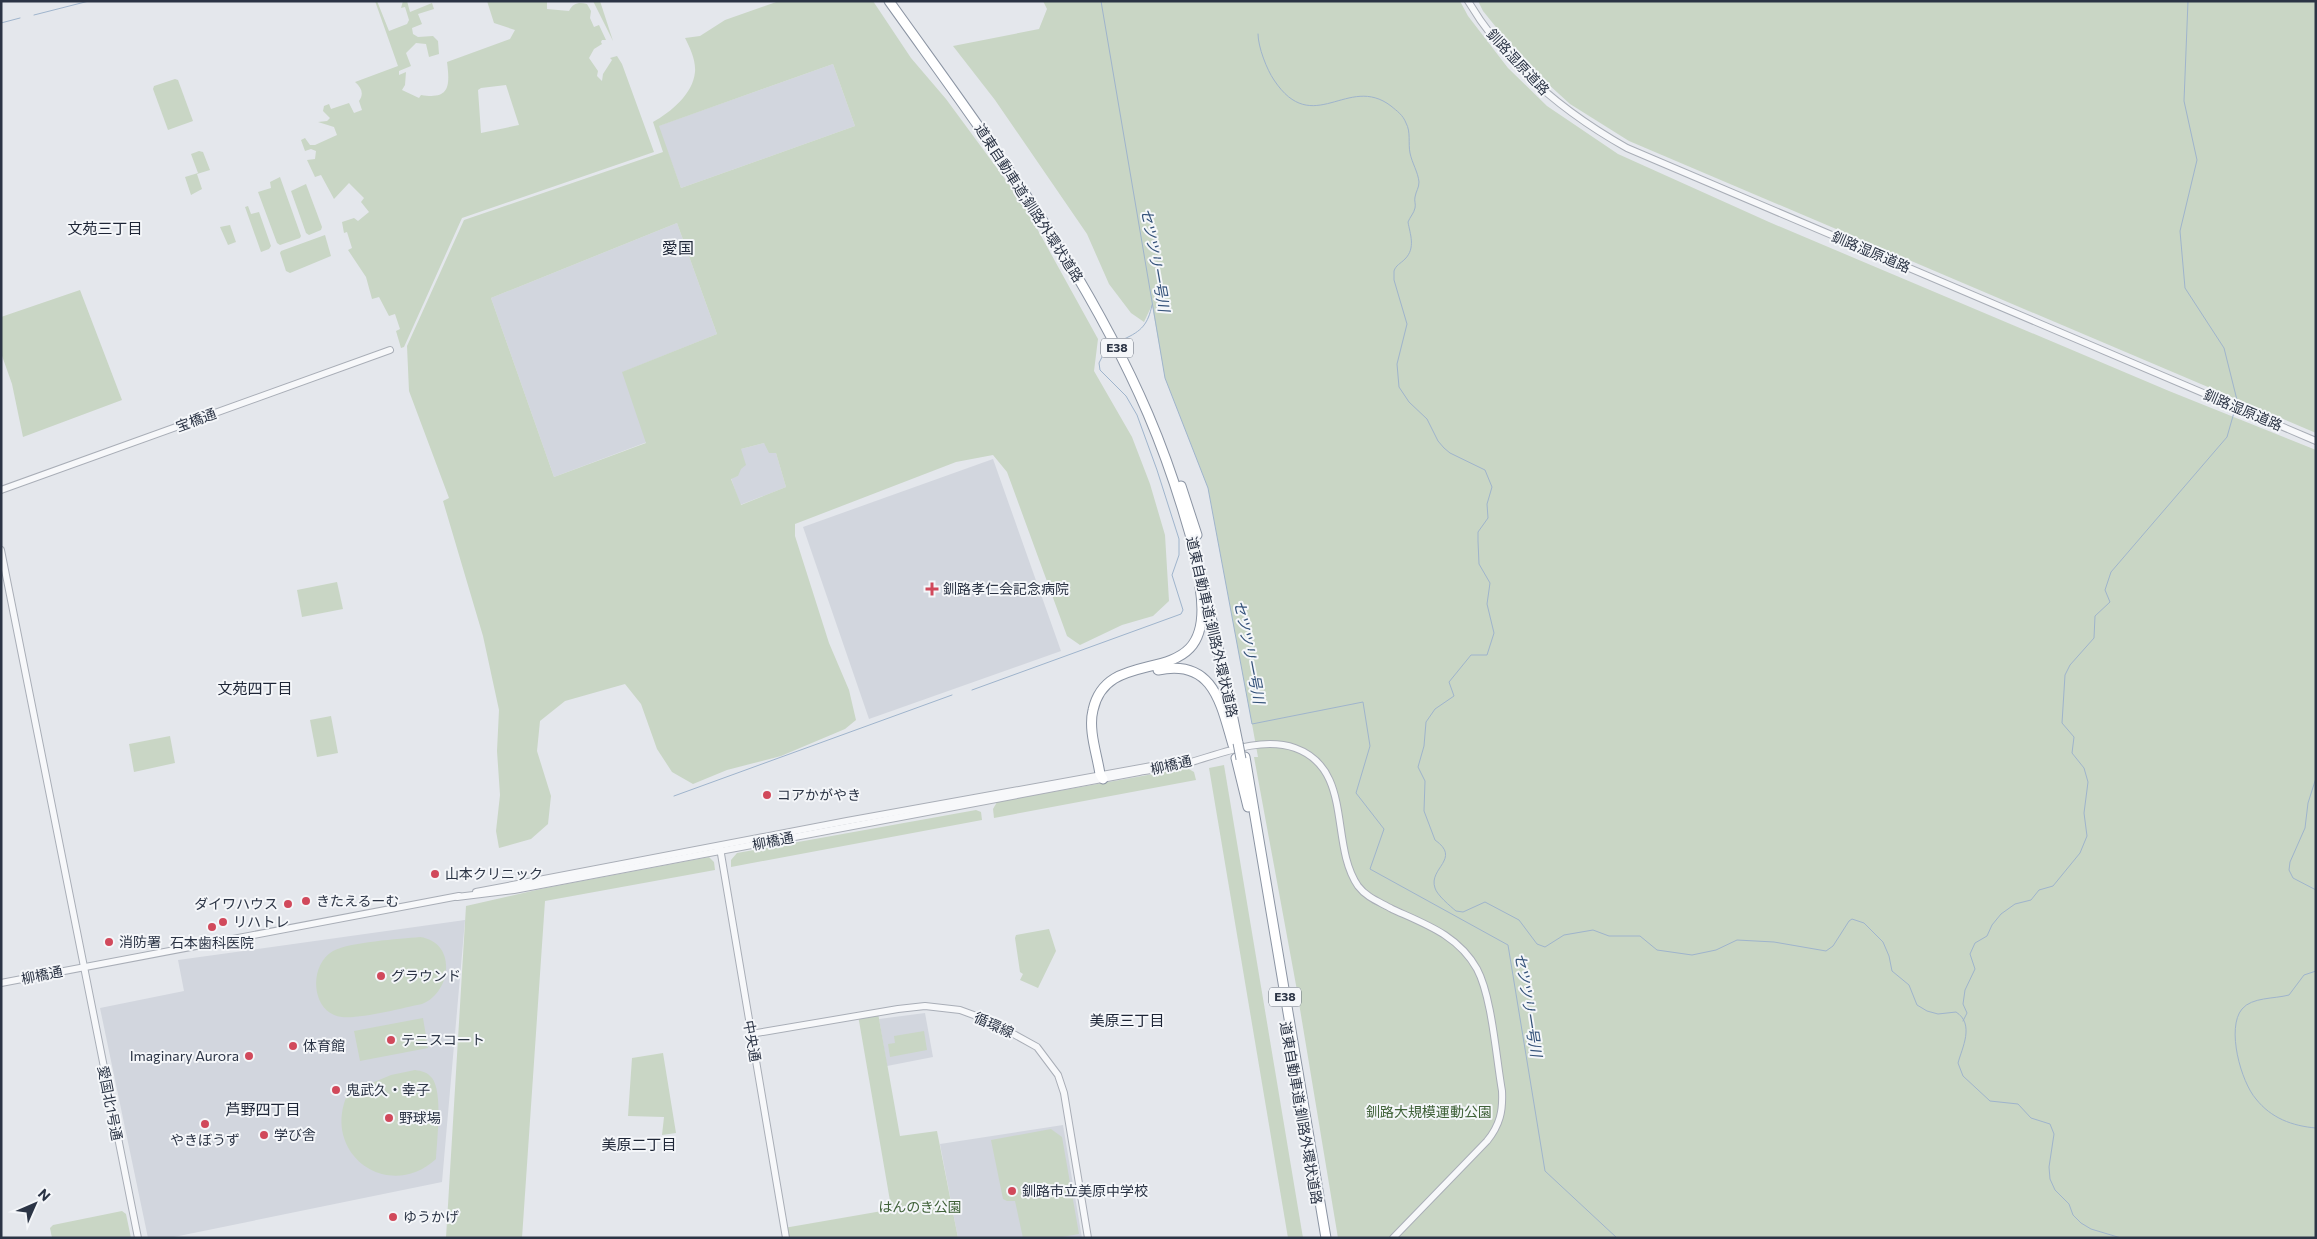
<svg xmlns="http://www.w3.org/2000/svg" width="2317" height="1239" font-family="Commissioner,'Noto Sans JP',sans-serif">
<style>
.built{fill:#d2d6de}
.green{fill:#c9d6c5;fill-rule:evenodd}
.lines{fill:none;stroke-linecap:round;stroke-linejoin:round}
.stream{stroke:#9fb4cc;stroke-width:1}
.tertiary-casing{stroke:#a9aeb7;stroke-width:8}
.motorway-casing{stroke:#8b94a3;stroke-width:11}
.tertiary{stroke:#f7f8fa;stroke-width:6}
.motorway{stroke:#fff;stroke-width:9}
.motorway-bridge-casing{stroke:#8b94a3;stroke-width:11;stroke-linecap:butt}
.motorway-bridge{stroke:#fff;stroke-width:9}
.poi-dot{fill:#d1495b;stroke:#f4f6f9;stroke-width:2}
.labels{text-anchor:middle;stroke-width:4;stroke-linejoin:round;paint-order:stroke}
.shield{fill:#f4f6f9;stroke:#676e7b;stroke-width:1}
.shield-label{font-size:12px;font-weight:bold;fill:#2b3445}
.street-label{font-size:14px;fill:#2b3445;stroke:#f4f6f9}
.poi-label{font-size:14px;fill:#2b3445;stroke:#f4f6f9;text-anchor:start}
.park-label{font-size:14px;fill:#3f6138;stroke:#f4f6f9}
.neighbourhood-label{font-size:15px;fill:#1d2536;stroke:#f4f6f9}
.water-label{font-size:15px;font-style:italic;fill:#34527a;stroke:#f4f6f9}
.quarter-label{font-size:16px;fill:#1d2536;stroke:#f4f6f9}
</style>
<rect width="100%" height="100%" fill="#e4e7ec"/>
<g class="built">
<path d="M833,64l22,62 -174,62 -23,-62z"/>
<path d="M677,223l40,111 -94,38 24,70 -93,35 -63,-179z"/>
<path d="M764,443l12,10 10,34 -46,18 -9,-27 7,-2 3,-27z"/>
<path d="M993,459l68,192 -192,68 -66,-192z"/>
<path d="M465,920l-23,262 -273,56h-21l-48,-230 84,-17 -6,-31z"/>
<path d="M925,1013l8,44 -46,9 -8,-47z"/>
<path d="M1063,1125l19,113h-124l-18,-94z"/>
</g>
<g class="green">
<path d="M375,1h2l12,30 18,-7 2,-4 -4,-13 -4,1 2,-7h4l3,11 22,-9 2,6 -16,5 4,10 -10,4 1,6 5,3 15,-1 5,5 1,13 -10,3 -3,-13 -10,-1 -10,10 5,13 -12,5v4l7,-3 -1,13 -3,5 17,8 2,-3c29,5 29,-9 26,-33l63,-23 5,-9 -21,-7 -7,-22h60v8l22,2c4,-8 10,-9 18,-7l4,7 -1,7 4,9 5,-2 7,15h-4l-1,2 1,2 -8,5 -5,9 9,13 -1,5 5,5 1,-7 9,-14 -2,-2 7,-2 5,8 32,88 -192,66 -58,129 -3,1 -5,-17 4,-2 -5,-15 -6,2 -10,-19 -7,2 -6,-22 -18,-27 4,-2 -5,-16 -3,1 -2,-11 12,-4 4,3 11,-9 -8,-10 3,-4 -15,-15 -15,16 -13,-24 -6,2 -8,-17 8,-1 1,-8 -5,-2 -6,2 -4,-11 4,-2 5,7h5l22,-10 -3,-8 -16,-5 9,-1 3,-3 -7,-7 1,-5 5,-2 2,5 18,-6 5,10 8,-3 -3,-9c5,-7 3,-13 -4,-19l43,-16zM506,85l13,40 -38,8 -3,-43 3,-2z"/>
<path d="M593,1h7l13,40z"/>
<path d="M779,1h94l38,57 35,41 78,106 74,134 -4,32 38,66 18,47 15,51 4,66 -16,15 -31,9 -42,20 -13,-9 -60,-164 -14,-17 -37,7 -161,62v12l34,107 20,47 7,30 -11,9 -64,27 -54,14 -34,14 -21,-12 -15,-23 -16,-45 -16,-20 -60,17 -25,20 -3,30 14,45 -3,28 -17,15 -32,9 -3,-17 4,-36 -3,-44 2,-41 -16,-74 -40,-135 6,-3 -40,-107 -2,-45 57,-126 199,-68 -10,-30c18,-10 40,-28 42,-50 1,-12 -5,-24 -10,-34l15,-2 25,-16zM833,64l22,62 -174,62 -22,-62zM677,223l40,111 -95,38 24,71 -92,34 -63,-179zM764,443l5,10h7l10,34 -45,18 -10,-26 7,-3 3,-7 5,-4 -5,-16z"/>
<path d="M1043,1h417l8,15 40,52 39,38 71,48 151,68 400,169 147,59v788h-978l-42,-253 -42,-228h4l-6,-33 -44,-236 -43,-110 -13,-73 -8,17 -13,-9 -22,-29 -22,-50 -92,-134 -42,-54 86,-17 8,-20z"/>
<path d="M1478,1h838v432l-687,-292 -59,-37 -45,-41 -42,-52z"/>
<path d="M175,79l3,1 15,41 -25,9 -15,-41 1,-3z"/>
<path d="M199,151l4,1 7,18 -13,4 5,15 -11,6 -6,-18 13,-4 -7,-19z"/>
<path d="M280,177l21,59 -1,2 -20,7 -3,-2 -19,-51 13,-4 -1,-6z"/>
<path d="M306,184l16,43 -1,3 -12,5 -3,-2 -15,-42z"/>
<path d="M248,206l3,8 8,-2 12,34 -2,3 -8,3 -16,-45z"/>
<path d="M230,225l6,17 -8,3 -8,-18z"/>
<path d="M325,235l6,21 -41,17 -4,-2 -6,-18 1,-2z"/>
<path d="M80,290l42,110 -99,37 -11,-53 -11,-31v-36z"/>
<path d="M337,582l6,27 -41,8 -5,-27z"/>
<path d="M331,716l7,37 -21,4 -7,-37z"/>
<path d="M170,736l5,27 -41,9 -5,-28z"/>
<path d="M1224,765l79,473h-15l-79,-470z"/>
<path d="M1187,768l7,4 2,8 -202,38 -1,-9 4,-7z"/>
<path d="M976,810l5,2 1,8 -251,47v-7l6,-7z"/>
<path d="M709,857l5,5 1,8 -170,31 -23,337h-76l20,-332 79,-18z"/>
<path d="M1049,929l7,22 -18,37 -18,-8 3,-6 -3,-2 -5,-34 1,-3z"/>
<path d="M420,937c37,5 32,55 2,67 -19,4 -62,15 -80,13 -12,-1 -21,-10 -24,-21 -5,-16 0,-36 15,-45 16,-9 67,-12 87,-14z"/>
<path d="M878,1013l22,123 37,-5 21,107h-172l-2,-10 98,-17 8,-10 -32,-186z"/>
<path d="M423,1018l5,30 -68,13 -6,-30z"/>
<path d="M924,1031l3,19 -37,7 -2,-13 7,-1 -1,-7z"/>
<path d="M663,1053l13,80 -14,2 2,-18 -36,-1 4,-58z"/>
<path d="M415,1070c7,1 12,2 17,8 11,14 5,62 4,81 -48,44 -116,-6 -88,-66l43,-18z"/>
<path d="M1051,1129l11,8 17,97 -23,4h-33l-8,-37h-8l-4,-2 -12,-59z"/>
<path d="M122,1211l4,3 5,24h-79l-2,-10 3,-3z"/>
</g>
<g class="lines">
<g class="stream">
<path d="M1101,1l64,377 43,110 44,236 111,-22 7,44 -14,47 28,36 -14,40 138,76 37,226 72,67"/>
<path d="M2188,1l-4,100 13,59 -17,71 5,57 39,60 13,52 -1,5"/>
<path d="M34,15l55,-14"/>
<path d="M1,23l19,-5"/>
<path d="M1258,34c0,13 9,36 16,46 39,59 74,-7 117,26 6,5 12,9 15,17 5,9 2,20 4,30 2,10 8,19 9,29 0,6 -3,9 -4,15 -1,4 1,7 0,11 -1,5 -5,9 -7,14 2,12 8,26 -3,37 -5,5 -9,6 -11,12v9l13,44 -10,40 2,23 10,15 18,17 11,22 6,7 6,5 35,17 7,17 -5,17 1,14 -10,14v9l1,23 11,19 -3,21 7,29 -7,22h-16l-22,27 5,14 -19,13 -9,13 -2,24 -6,21 7,14 -1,30 11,29c27,19 -7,28 0,48 2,7 15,18 21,23l7,1 22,-10 34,18 18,24 8,3 19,-12 29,-5 16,6h31l17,14 35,5 24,-5 21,-10 37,2 52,9 7,-5 16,-25 3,-2 12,4 19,19 6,14 3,15 17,14 8,20 10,6 11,3 18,-2c19,12 6,36 2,51l5,13 27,25 28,3 13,14 19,6 4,10 -5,33 1,12 5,11 14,14 4,11 8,8 10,6 30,9"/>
<path d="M1124,339c18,-8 24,-15 28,-34"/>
<path d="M972,690l209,-76 2,-4 -11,-35 7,-20v-16l-22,-69 -20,-55 -11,-19 -26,-26 -1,-7 7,-14 5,-3"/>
<path d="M2316,778l-8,25 -3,25 -15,34 -1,8 4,8 23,12"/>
<path d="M674,796l278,-101"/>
<path d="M2316,971l-12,4 -15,20c-15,4 -37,2 -47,14 -16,19 -1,73 14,90 15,19 36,27 60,29"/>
<path d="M1963,1021l4,-8 -4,-9 2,-14 10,-21 -5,-15 5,-11 12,-7 5,-11 9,-11 14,-10 16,-4 8,-10 14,-4 27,-33 7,-17 -3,-23 4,-31 -4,-14 -12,-15 2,-16 -12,-14 3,-48 5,-10 24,-27 1,-22 15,-14 -5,-12 6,-18 116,-135 8,-28"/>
</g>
<g class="tertiary-casing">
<g id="tertiary">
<path d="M1468,1c38,64 95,111 159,147l689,293"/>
<path d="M1,490l389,-140"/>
<path d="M1,550l137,688"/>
<path d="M720,848l66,390"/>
<path d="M476,892l371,-71 310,-56"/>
<path d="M457,897l57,-7 625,-118c16,-3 33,-5 49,-9 32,-9 73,-27 107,-15 59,21 34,96 63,138 9,12 22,16 34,23 33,15 66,26 85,60 15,28 19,88 25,122 1,20 -2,34 -15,50l-94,97"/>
<path d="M1,983l458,-87"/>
<path d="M751,1034l147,-25 27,-3 35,4 30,11 47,26 21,28 6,18 24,145"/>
</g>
</g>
<g class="motorway-casing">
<g id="motorway">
<path d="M889,1c95,133 194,262 259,413 45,105 67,217 90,329"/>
<path d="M1181,486l16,49"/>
<path d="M1158,670c56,-12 63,35 75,75"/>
<path d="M1245,757l81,481"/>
<path d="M1236,758l12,49"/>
<path d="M1103,779l-3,-5c-3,-20 -12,-44 -7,-64 16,-73 125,-9 107,-123"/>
</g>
</g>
<use href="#tertiary" class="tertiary"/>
<use href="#motorway" class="motorway"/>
<g class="motorway-bridge-casing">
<path id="motorway-bridge" d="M1238,743l3,16"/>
</g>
<use href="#motorway-bridge" class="motorway-bridge"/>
</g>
<g class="poi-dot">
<path d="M929.5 581.5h5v5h5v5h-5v5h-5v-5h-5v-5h5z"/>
<circle cx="767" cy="795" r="5"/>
<circle cx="435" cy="874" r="5"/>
<circle cx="306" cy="901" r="5"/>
<circle cx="288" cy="904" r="5"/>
<circle cx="223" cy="922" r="5"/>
<circle cx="212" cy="927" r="5"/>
<circle cx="109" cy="942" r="5"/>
<circle cx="381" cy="976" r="5"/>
<circle cx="391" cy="1040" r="5"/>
<circle cx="293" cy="1046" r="5"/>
<circle cx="249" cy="1056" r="5"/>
<circle cx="336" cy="1090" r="5"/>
<circle cx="389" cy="1118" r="5"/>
<circle cx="205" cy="1124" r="5"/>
<circle cx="264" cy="1135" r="5"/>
<circle cx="1012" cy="1191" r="5"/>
<circle cx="393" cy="1217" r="5"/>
</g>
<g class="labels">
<g class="shield">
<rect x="1101" y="338.5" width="32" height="19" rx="4"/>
<rect x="1269" y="987.5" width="32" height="19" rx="4"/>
</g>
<g class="shield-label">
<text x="1117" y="352">E38</text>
<text x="1285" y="1001">E38</text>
</g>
<g class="street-label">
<text transform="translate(1518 62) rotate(47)" y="5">釧路湿原道路</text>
<text transform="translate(1029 203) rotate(57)" y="5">道東自動車道;釧路外環状道路</text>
<text transform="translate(1871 252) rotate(23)" y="5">釧路湿原道路</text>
<text transform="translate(2243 410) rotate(23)" y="5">釧路湿原道路</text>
<text transform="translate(196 420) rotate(-20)" y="5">宝橋通</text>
<text transform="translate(1212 627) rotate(77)" y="5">道東自動車道;釧路外環状道路</text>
<text transform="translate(1171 765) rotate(-13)" y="5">柳橋通</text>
<text transform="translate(773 841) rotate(-11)" y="5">柳橋通</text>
<text transform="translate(42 975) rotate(-11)" y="5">柳橋通</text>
<text transform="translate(994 1025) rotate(24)" y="5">循環線</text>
<text transform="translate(752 1041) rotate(80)" y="5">中央通</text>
<text transform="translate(110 1103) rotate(79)" y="5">愛国北1号通</text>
<text transform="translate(1301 1113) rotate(80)" y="5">道東自動車道;釧路外環状道路</text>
</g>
<g class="poi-label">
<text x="943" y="594">釧路孝仁会記念病院</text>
<text x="777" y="800">コアかがやき</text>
<text x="445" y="879">山本クリニック</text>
<text x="316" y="906">きたえるーむ</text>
<text x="278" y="909" text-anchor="end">ダイワハウス</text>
<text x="233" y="927">リハトレ</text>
<text x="119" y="947">消防署</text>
<text x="212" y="948" text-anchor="middle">石本歯科医院</text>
<text x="391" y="981">グラウンド</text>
<text x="401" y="1045">テニスコート</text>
<text x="303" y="1051">体育館</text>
<text x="239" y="1061" text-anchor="end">Imaginary Aurora</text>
<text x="346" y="1095">鬼武久・幸子</text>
<text x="399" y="1123">野球場</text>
<text x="274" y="1140">学び舎</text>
<text x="205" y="1145" text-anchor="middle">やきぼうず</text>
<text x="1022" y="1196">釧路市立美原中学校</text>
<text x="403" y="1222">ゆうかげ</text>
</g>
<g class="park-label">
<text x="1429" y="1117">釧路大規模運動公園</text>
<text x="920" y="1212">はんのき公園</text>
</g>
<g class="neighbourhood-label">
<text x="105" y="234">文苑三丁目</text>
<text x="255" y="694">文苑四丁目</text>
<text x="1127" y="1026">美原三丁目</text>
<text x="263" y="1115">芦野四丁目</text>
<text x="639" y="1150">美原二丁目</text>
</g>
<g class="water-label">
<text transform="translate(1155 260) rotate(80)" y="5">セツツリ一号川</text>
<text transform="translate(1249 652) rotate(79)" y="5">セツツリ一号川</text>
<text transform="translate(1528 1005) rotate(81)" y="5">セツツリ一号川</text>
</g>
<g class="quarter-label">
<text x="678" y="254">愛国</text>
</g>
</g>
<rect width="2317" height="1239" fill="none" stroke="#2b3445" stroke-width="5"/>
<g transform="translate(35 1204) rotate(45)" stroke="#f4f6f9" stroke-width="4" paint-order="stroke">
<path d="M0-4L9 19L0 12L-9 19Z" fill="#2b3445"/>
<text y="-8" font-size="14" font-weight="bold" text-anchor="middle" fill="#2b3445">N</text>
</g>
</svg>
